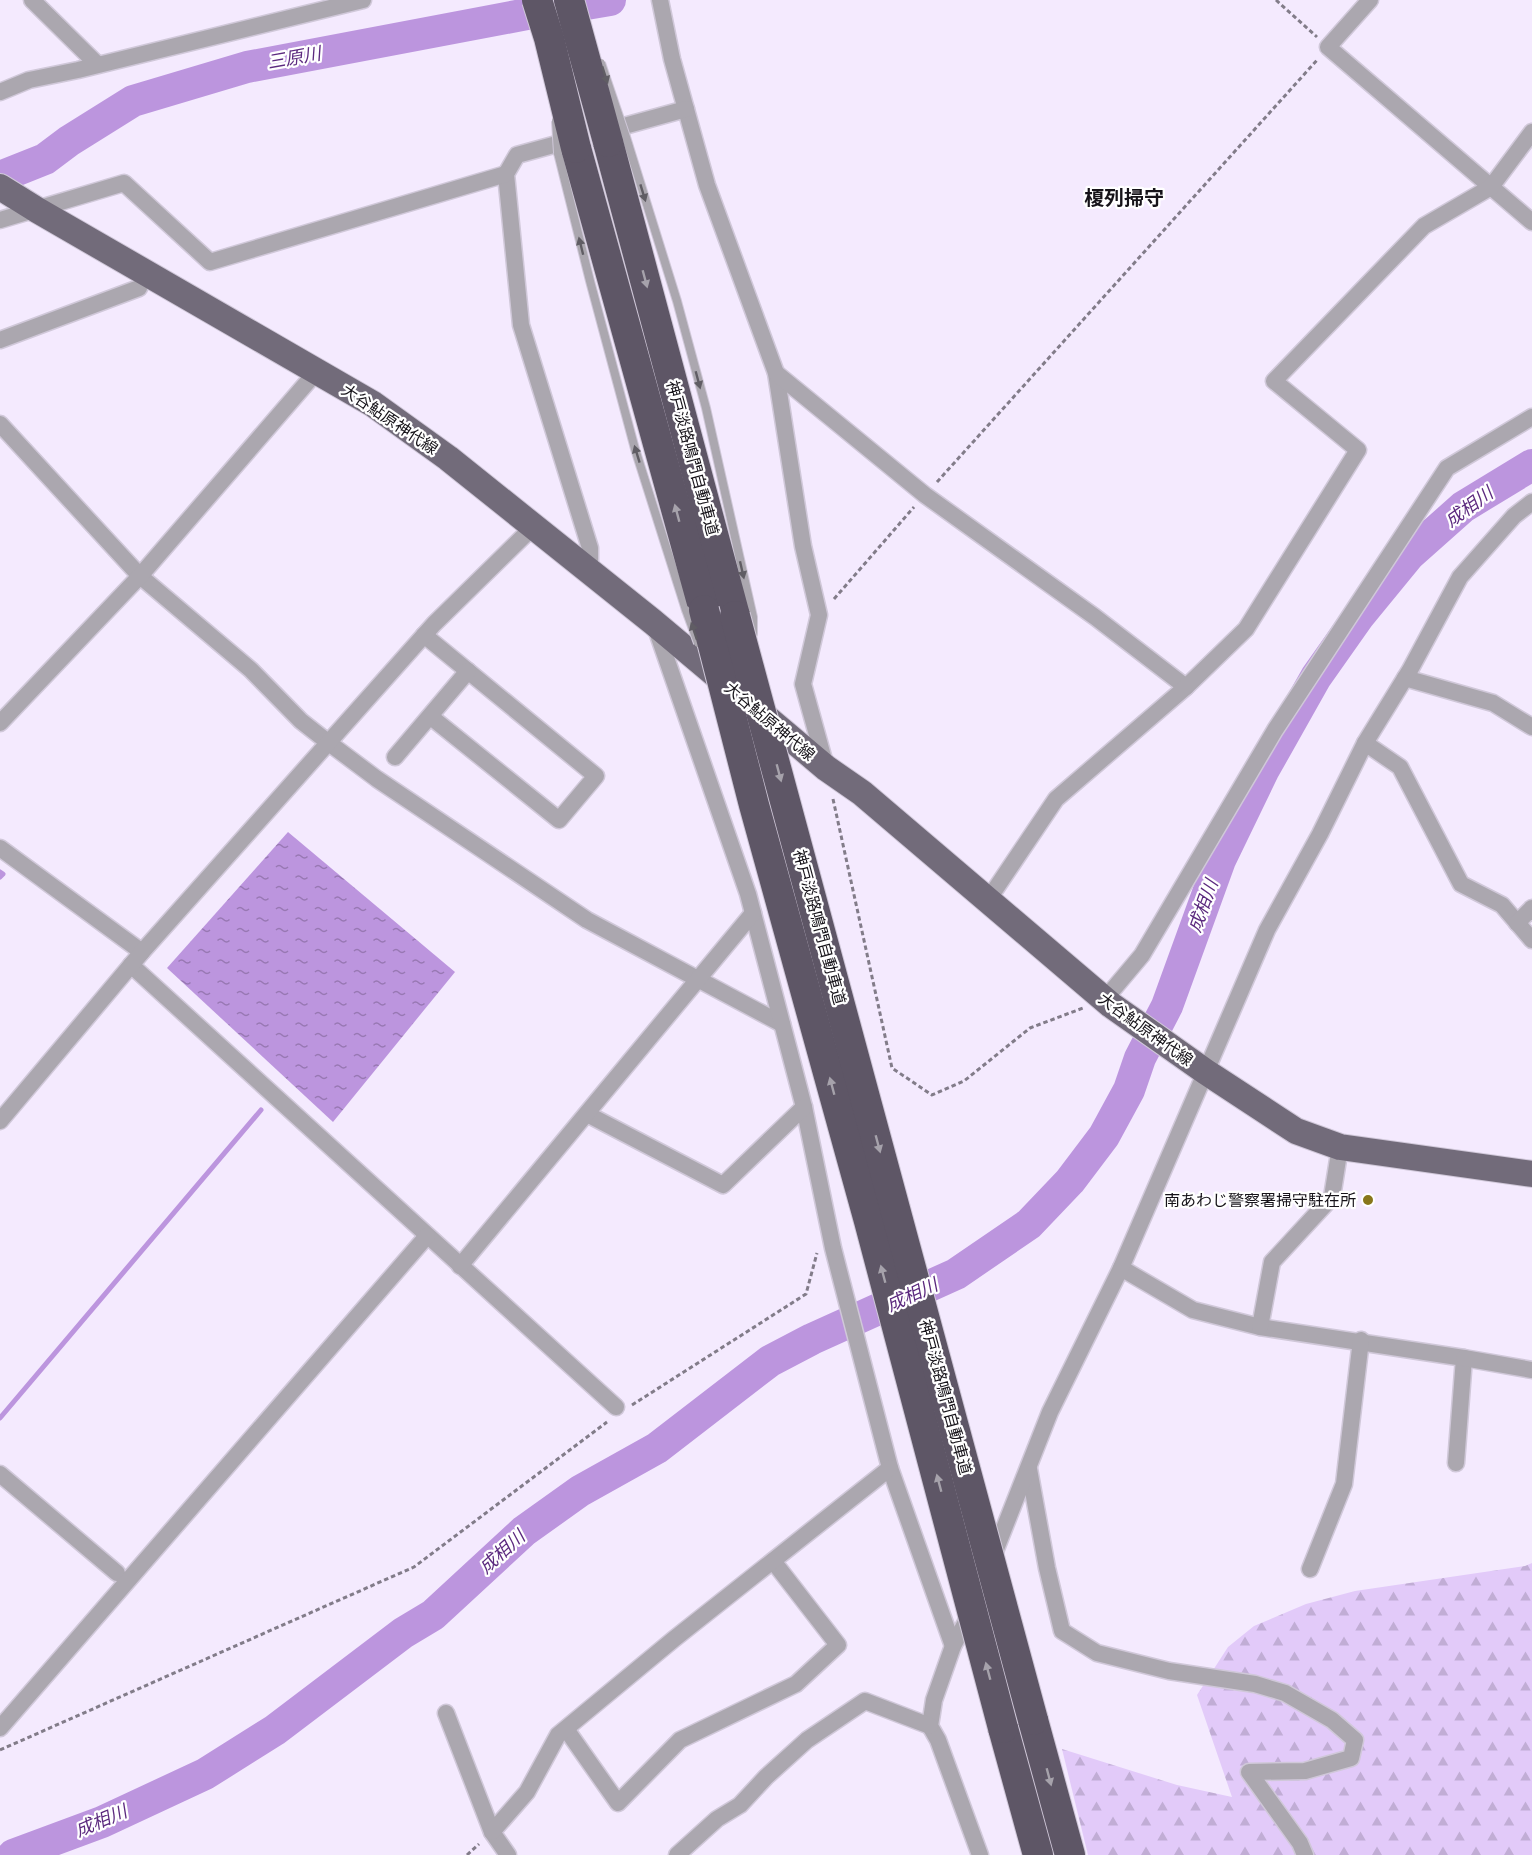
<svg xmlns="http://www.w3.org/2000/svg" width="1532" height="1855" font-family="'Noto Sans','Noto Sans JP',sans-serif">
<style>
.forest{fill:url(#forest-firs)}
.water{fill:url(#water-ripples)}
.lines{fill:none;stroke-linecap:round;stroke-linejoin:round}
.stream{stroke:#bc95de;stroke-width:5}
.river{stroke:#bc95de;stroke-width:32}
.service-casing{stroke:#d0c8d9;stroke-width:10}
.minor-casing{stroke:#d0c8d9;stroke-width:19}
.primary-casing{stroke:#d0c8d9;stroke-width:28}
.motorway-casing{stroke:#d0c8d9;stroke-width:32}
.path{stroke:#827c89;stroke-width:3;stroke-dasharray:4.5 3;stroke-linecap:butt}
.service{stroke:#aba7af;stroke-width:8}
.minor{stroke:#aba7af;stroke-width:16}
.primary{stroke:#726b7a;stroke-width:26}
.motorway{stroke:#5e5666;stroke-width:30}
.service-bridge-casing{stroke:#d0c8d9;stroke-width:10;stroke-linecap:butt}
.motorway-bridge-casing{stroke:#d0c8d9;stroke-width:32;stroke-linecap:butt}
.service-bridge{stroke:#aba7af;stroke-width:8}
.motorway-bridge{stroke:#5e5666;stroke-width:30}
.oneway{fill:#605d64}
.oneway2{fill:#a6a2ab}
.poi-dot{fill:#88771b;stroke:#fff;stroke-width:2}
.labels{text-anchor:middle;stroke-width:4.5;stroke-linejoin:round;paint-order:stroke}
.street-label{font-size:16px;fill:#161319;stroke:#fff}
.poi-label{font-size:16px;fill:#161319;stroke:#fff;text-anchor:end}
.water-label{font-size:18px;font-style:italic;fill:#5c2a7f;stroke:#fff}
.quarter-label{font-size:20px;font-weight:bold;fill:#161319;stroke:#fff}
</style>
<defs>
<pattern id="forest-firs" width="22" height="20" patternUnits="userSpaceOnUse" patternTransform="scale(1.5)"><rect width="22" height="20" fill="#e2caf9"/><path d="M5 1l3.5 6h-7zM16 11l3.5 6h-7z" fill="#c1add5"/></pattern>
<pattern id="water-ripples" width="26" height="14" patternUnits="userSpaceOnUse" patternTransform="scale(1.5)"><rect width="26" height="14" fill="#bc95de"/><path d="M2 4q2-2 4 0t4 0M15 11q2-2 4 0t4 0" fill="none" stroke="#9878b3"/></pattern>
</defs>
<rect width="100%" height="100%" fill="#f4eafe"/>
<path class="forest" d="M1532,1563v292h-444l-26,-106 115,36 55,12 -35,-102 31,-48 26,-21 52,-22 49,-13 170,-25z"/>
<path class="water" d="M288,832l167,140 -122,150 -166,-154z"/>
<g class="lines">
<g class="stream">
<path d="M0,872l3,2 -3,3"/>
<path d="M0,1418l261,-308"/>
</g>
<g class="river">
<path d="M0,177l45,-18 24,-18 64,-40 114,-34 280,-53 83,-14"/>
<path d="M13,1855l89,-33 103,-48 70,-44 128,-97 30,-18 91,-84 56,-40 77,-43 113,-87 42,-22 144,-65 73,-50 41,-43 34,-45 25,-46 11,-32 27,-52 53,-146 43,-89 53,-94 43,-61 50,-61 54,-48 69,-42"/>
</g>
<g class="service-casing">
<g id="service">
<path d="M626,137l51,164 29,107 47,209v17"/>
<path d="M558,153l32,128 45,168 51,161"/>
</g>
</g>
<g class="minor-casing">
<g id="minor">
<path d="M32,0l65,64"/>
<path d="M660,0l12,59 35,126 69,188 27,173 16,69 -16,69 23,83"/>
<path d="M1370,0l-42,47 204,175"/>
<path d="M0,92l29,-12 49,-10 285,-70"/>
<path d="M606,131l80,-22"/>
<path d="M575,139l-58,16 -11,19 15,151 69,223v24"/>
<path d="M0,220l124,-37 86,79 296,-88"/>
<path d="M0,340l139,-52"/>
<path d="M776,373l149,122 170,122 91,70"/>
<path d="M0,424l140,152 111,94 50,51 28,22 48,36 210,141 195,104"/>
<path d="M655,626l93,268 56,213 29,141 57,220 63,178"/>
<path d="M424,635l172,141 -37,44 -128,-103"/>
<path d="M1405,678l88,25 39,24"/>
<path d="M0,723l140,-147 177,-205"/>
<path d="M1365,743l35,24 61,117 41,21 30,35"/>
<path d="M395,757l73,-86"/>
<path d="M0,848l142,104"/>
<path d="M988,900l68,-101 130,-112 60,-58 112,-179 -84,-69 150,-155 67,-39 41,-55"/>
<path d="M1517,923l15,-15"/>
<path d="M131,965l485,442"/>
<path d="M1105,999l37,-44 133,-225 172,-262 85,-51"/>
<path d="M587,1114l136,71 81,-78"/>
<path d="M0,1121l142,-169 292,-328 99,-97"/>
<path d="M460,1266l293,-353"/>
<path d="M1121,1268l72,42 67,17 204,31 -8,105"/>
<path d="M1260,1327l12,-65 60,-65 8,-50"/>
<path d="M1464,1358l68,12"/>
<path d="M1029,1469l18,99 15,63 35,22 72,18 86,13 30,9 47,27 23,20 -4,18 -46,13 -56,1 51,71 5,12"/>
<path d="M0,1474l117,99"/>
<path d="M992,1559l58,-147 71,-144 146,-338 53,-96 45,-91 45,-73 50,-93 54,-61 18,-14"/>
<path d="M1310,1569l34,-85 17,-144"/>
<path d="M972,1611l-19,35 -19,54 -4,26 8,14 42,115"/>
<path d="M446,1713l46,119 16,23"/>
<path d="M0,1728l427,-492"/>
<path d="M566,1729l52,74 62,-63 116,-56 42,-39 -65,-84"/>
<path d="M492,1832l35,-40 31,-57 116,-96 216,-171"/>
<path d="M677,1855l40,-36 23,-14 26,-28 41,-37 58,-39 65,25"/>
</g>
</g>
<g class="primary-casing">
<g id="primary">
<path d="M0,187l37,23 336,194 75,54 205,164 75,63"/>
<path d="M756,709l70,59 36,25 249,212 95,67 90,59 44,16 192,27"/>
</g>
</g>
<g class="motorway-casing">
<g id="motorway">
<path d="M608,142l127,474"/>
<path d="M576,148l128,462"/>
<path d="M1033,1720l37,135"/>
<path d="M1003,1728l35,127"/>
</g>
</g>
<g class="path">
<path d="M1276,0l41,37"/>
<path d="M937,482l381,-423"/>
<path d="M834,599l80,-92"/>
<path d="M833,799l59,269 40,27 32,-14 66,-53 53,-20"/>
<path d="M632,1405l174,-111 11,-41"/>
<path d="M0,1750l414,-183 193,-145"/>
<path d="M467,1855l12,-11"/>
</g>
<use href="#service" class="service"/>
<use href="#minor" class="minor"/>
<use href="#primary" class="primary"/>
<use href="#motorway" class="motorway"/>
<g class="service-bridge-casing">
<g id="service-bridge">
<path d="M601,63l25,74"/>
<path d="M556,121l2,32"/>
<path d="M686,610l12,33"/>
</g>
</g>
<g class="motorway-bridge-casing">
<g id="motorway-bridge">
<path d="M537,0l12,38 27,110"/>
<path d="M569,0l39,142"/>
<path d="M704,610l50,195 115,416 134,507"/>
<path d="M735,616l298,1104"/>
</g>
</g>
<use href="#service-bridge" class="service-bridge"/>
<use href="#motorway-bridge" class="motorway-bridge"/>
</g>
<defs><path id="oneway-solid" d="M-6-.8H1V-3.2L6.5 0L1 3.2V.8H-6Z" transform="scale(1.5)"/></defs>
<g class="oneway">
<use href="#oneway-solid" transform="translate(605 75) rotate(72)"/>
<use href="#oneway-solid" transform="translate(643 193) rotate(73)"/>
<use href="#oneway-solid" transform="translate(581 246) rotate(-104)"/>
<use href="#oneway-solid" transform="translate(698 380) rotate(75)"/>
<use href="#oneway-solid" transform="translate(637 454) rotate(-107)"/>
<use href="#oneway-solid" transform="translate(742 570) rotate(77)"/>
<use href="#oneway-solid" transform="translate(694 631) rotate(-109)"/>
</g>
<g class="oneway2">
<use href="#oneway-solid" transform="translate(645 279) rotate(75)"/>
<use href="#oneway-solid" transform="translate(677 513) rotate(-105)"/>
<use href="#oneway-solid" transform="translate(779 773) rotate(75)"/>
<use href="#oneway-solid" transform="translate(832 1086) rotate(-105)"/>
<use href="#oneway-solid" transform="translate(878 1144) rotate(75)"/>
<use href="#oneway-solid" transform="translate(883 1274) rotate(-105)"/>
<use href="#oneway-solid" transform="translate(939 1483) rotate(-105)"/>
<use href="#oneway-solid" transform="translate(988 1671) rotate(-105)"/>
<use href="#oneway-solid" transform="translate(1049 1777) rotate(75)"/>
</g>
<circle class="poi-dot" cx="1368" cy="1200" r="6"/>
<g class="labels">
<g class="street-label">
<text transform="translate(390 419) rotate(34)" y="6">大谷鮎原神代線</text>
<text transform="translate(693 458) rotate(75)" y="6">神戸淡路鳴門自動車道</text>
<text transform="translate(770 721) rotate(40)" y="6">大谷鮎原神代線</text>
<text transform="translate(820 927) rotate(75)" y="6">神戸淡路鳴門自動車道</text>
<text transform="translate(1146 1029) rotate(36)" y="6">大谷鮎原神代線</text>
<text transform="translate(946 1397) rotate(75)" y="6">神戸淡路鳴門自動車道</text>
</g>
<g class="poi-label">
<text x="1356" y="1206">南あわじ警察署掃守駐在所</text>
</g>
<g class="water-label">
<text transform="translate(294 58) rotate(-10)" y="6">三原川</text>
<text transform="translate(1469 507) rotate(-36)" y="6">成相川</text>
<text transform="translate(1203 906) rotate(-70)" y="6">成相川</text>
<text transform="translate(912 1295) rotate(-25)" y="6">成相川</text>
<text transform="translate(502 1552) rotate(-42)" y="6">成相川</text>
<text transform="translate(101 1821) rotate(-23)" y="6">成相川</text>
</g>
<g class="quarter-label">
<text x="1124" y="205">榎列掃守</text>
</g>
</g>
</svg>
